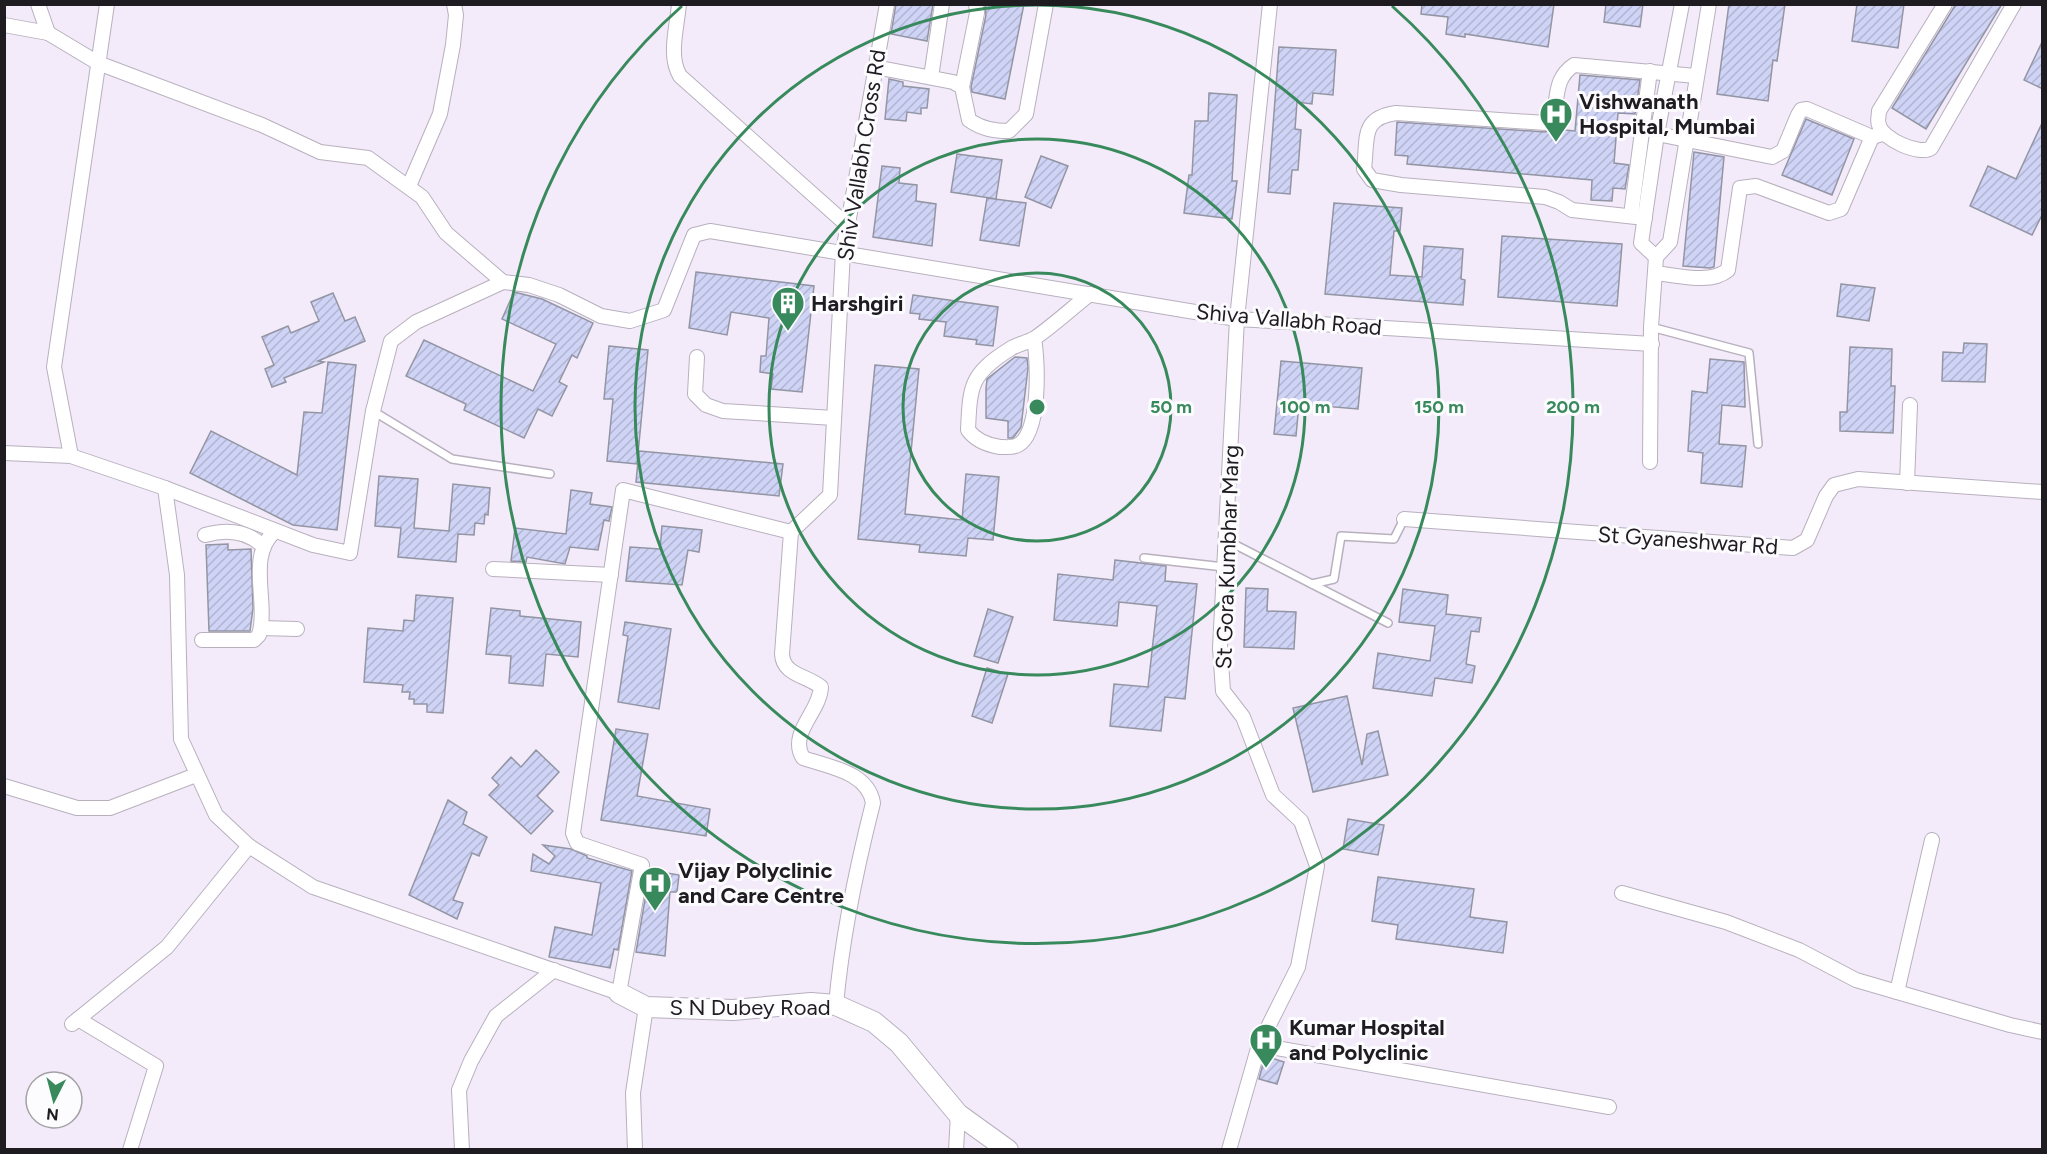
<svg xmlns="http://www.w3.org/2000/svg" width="2047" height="1154" font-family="Figtree,sans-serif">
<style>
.building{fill:url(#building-hatch);stroke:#9395a4;stroke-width:1.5}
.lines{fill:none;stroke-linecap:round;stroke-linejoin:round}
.lane-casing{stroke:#b8b0be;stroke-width:10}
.street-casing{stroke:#b8b0be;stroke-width:16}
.secondary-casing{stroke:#b8b0be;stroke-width:22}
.lane{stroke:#fff;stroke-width:7}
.street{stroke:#fff;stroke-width:14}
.secondary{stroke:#fff;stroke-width:20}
.ring{fill:none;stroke:#388a5c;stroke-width:3}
.labels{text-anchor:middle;stroke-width:6;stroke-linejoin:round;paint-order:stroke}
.poi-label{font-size:22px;font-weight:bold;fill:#1e1b21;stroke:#fcfbfe;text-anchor:start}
.street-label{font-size:22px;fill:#1e1b21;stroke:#fcfbfe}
.centre{fill:#388a5c;stroke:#fcfbfe;stroke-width:3}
.ring-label{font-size:18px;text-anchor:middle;font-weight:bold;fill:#388a5c;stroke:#fcfbfe;stroke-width:6;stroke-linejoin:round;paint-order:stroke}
</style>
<defs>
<pattern id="building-hatch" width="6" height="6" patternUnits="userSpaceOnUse" patternTransform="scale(1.5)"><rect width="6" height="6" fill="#cfd3f5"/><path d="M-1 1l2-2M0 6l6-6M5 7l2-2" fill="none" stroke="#b1b5d2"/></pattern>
</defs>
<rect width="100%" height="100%" fill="#f3ebf9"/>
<g class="building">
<path d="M896,4h37l-6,37 -36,-7z"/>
<path d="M985,4h39l-19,95 -33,-7 -1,-5 15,-72z"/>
<path d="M1422,4h132l-6,43 -83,-13v3l-19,-3 2,-17 -27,-3z"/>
<path d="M1606,4h37l-3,23 -36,-5z"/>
<path d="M1729,4h56l-8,57 -4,-1 -5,41 -51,-7z"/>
<path d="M1857,4h47l-6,44 -46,-7z"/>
<path d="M1956,4h46l-76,125 -34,-21z"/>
<path d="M2043,40v49l-19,-9z"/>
<path d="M1279,47l57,3 -3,45 -20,-2 -1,11 -15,-2 -2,27 6,1 -3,40h-6l-2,24 -22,-2z"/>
<path d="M1580,75l60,5 -5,34 -17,-1 -4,50 15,2 -4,24 -12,-1 -1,13 -21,-1 1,-20 -185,-16 1,-8 -13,-1 2,-33 148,10 8,-3 22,2z"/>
<path d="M889,79l14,3v4l26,3 -2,19h-6v6l-14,-2 -1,9 -21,-2z"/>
<path d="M1209,93l28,2 -5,86h5l-5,38 -48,-6 5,-38h3l3,-54h13z"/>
<path d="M1806,119l48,20 -22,56 -50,-20z"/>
<path d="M2043,121v92l-11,22 -62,-29 18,-40 28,13z"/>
<path d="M1694,152l30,5 -10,110 -4,1 -27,-2z"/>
<path d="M957,154l45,6 -6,39 -45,-7z"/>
<path d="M1041,156l27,10 -17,42 -26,-11z"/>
<path d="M882,166l18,2 -1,15 18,2 -1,16 20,3 -4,42 -59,-9z"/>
<path d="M987,198l39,5 -7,43 -39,-6z"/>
<path d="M1334,203l68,5 -2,23h-6l-4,44 32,2 2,-31 39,3 -2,30 4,1 -2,25 -138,-11z"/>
<path d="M1502,236l120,8 -5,62 -119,-9z"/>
<path d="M696,272l118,14 -12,106 -31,-3 2,-15 -13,-2 1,-16h5l3,-38 -38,-6 -4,23 -38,-7z"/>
<path d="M1841,284l34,4 -6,33 -32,-5z"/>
<path d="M514,292l28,7 51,24 -16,35 -5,-3 -13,27 8,4 -15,30 -14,-7 -14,29 -60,-28 2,-6 -60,-28 18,-36 109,51 23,-47 -54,-25z"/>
<path d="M333,293l12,28 10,-4 10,24 -47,20 6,1 -40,16 2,4 -14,5 -7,-18 9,-4 -12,-28 26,-11 3,7 28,-12 -8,-19z"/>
<path d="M913,295l85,12 -5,39 -17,-2 1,-4 -33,-4 2,-14 -27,-3 1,-5 -10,-1z"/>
<path d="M1964,343l23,1 -2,38 -43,-1 1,-29 20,1z"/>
<path d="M609,346l39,4 -11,114 -30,-3 6,-62h-9z"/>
<path d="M1850,347l42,2 -1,37h4l-2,47 -53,-2v-19h7z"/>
<path d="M1015,357l12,1 1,10 -7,59 -8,11h-5v-17l-22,-3v-29l1,-10z"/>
<path d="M1710,359l34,3 1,45 -23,-2 -3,39 27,2 -4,41 -41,-4 2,-30 -15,-2 4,-60 15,2z"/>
<path d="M1281,361l81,7 -4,41 -59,-5 -3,32 -22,-2z"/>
<path d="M328,362l28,3 -19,165 -44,-5 -103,-52 21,-42 86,44 7,-63 18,1z"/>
<path d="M875,365l44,4 -14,145 57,6 4,-46 33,3 -6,63 -25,-2 -2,18 -47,-4 1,-7 -62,-6z"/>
<path d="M639,451l144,13 -4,32 -143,-14z"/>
<path d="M379,476l39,3 -4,49 35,3 4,-47 37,4 -2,27 -3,-1 -1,10 -9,-1 -1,12 -16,-1 -2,28 -58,-5 3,-29 -26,-2z"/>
<path d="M571,490l21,3 -2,11 22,3 -3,14 -5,-1 -6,30 -28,-3 -5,17 -38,-7 -1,5 -15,-1 4,-33 51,6z"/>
<path d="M662,526l40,4 -3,22 -11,-2 -6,35 -56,-4 4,-34 30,2z"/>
<path d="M228,544v6l23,-1 2,59 -3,23h-41l-3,-86z"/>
<path d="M1115,560l51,6 -1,15 32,3 -12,115 -20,-2 -4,34 -51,-5 4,-42 34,3 9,-81 -38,-4 -2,24 -63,-6 4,-46 55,6z"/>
<path d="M1246,588l22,1 -1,22 29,1 -2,37 -50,-2z"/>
<path d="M1403,589l45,6 -2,19 35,4 -2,14 -8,-1 -5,33 9,2 -3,17 -37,-5 -3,18 -59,-8 5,-35 52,8 5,-35 -36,-4z"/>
<path d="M416,595l37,3 -10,115 -16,-1v-8h-13v-5h-5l1,-7h-8l1,-7 -39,-3 4,-54 35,3 1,-11 10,1z"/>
<path d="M491,608l29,3v5l61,6 -3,35 -32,-3 -3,32 -34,-3 2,-27 -25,-2z"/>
<path d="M988,609l25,8 -15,46 -24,-7z"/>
<path d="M625,622l46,7 -12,80 -41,-7 10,-66 -5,-1z"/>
<path d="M987,668l21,6 -16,49 -20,-7z"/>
<path d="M1347,696l15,69 5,-31 11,-3 10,44 -75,17 -20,-84z"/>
<path d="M616,729l32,5 -11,62 73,13 -4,27 -105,-16z"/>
<path d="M536,750l23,22 -22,24 16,15 -22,23 -42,-39 10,-10 -7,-7 19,-21 10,10z"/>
<path d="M448,800l19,12 -4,12 24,13 -8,19 -7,-3 -19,47 10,3 -6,16 -48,-24z"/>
<path d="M1348,819l36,6 -6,30 -35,-6z"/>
<path d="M543,845l28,4 16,7v2l45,13 -14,79 -4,-1 -4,19 -61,-11 6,-30 37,8 9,-52 -70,-12 2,-17 16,10 6,-8z"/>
<path d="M650,870l29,5 -2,17h-7l-5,64 -29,-4z"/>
<path d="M1378,877l96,12 -4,28 37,5 -4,31 -107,-14 2,-14 -26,-4z"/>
<path d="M1265,1056l19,6 -7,22 -18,-5z"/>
</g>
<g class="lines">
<g class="lane-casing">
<g id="lane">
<path d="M1651,327l98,26 9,91"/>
<path d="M373,411l79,48 98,15"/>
<path d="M1226,540l162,83"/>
<path d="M1144,558l80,9"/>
<path d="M1312,584l22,-5 7,-43 53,3 10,-20"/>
</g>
</g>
<g class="street-casing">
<g id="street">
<path d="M38,4l10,29"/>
<path d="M107,4l-53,363 17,89 94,32 148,57 37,8 23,-142 18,-70 25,-19 87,-40 26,3 30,10 42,21 29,5 34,-11 30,-75 16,-4 527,88 415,25"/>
<path d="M679,4c-2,24 -11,52 1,72l166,148"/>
<path d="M1945,4l-66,107c0,4 -2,10 0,14 3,14 41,31 52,23l83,-144"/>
<path d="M4,25l44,8 50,30 164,62 58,27 48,6 54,39 24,36 57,49"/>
<path d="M875,67l78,15 9,5 7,33c13,9 25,11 40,11l17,-17 20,-110"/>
<path d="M931,77l11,-73"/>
<path d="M962,87l15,-74 -1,-9"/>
<path d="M1657,134l115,23 11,-6 15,-36 3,-5 6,-1 65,28 7,-2"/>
<path d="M409,186l31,-72 13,-69 3,-30 -2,-11"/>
<path d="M1631,215l19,-144"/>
<path d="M1645,218l-73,-8 -13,-8 -14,-5 -144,-12 -29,-5 -8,-11c4,-30 -4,-51 32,-56l150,10c17,-12 2,-41 28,-58l122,11"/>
<path d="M1656,257l-15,-14 16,-109 25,-130"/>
<path d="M1655,273c22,2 55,12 73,-3l12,-82 16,-2 73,27 12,-4 31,-72"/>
<path d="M1034,339c4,21 7,94 -16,106 -5,3 -12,2 -18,2 -13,-2 -24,-6 -32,-17 2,-44 2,-56 42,-81 7,-5 17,-6 25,-11 19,-13 37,-30 55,-44"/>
<path d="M697,357l-2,37 11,11 17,6 111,7"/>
<path d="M4,453l67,3"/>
<path d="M1650,462l1,-135 5,-70 14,-15 39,-238"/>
<path d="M1907,483l3,-78"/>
<path d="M165,488l12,87 4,164 35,76 33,31 64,41 306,106 23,-128 -65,-22 -4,-10 50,-343 168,42"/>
<path d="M1404,519l389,29 14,-8 19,-44 8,-11 24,-6 184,13"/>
<path d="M205,535c21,-6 41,-5 58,11"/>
<path d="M493,569l118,6"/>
<path d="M261,628l36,1"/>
<path d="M202,640h52l5,-5c10,-34 -13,-78 16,-104"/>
<path d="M4,786l73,22h33l86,-33"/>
<path d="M1622,893l104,29 73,28 57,30 154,45 32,7"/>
<path d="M1897,992l35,-152"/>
<path d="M836,1005c6,-69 20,-135 37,-202 -5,-31 -44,-36 -70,-45 -15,-25 17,-46 18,-71 -15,-12 -38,-12 -39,-33l9,-122 39,-37 13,-243 44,-248"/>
<path d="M78,1019l78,47 -26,84"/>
<path d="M72,1024l95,-77 82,-101"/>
<path d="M1259,1045l350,62"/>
<path d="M462,1150l-3,-60 12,-29 25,-45 58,-46"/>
<path d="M635,1150l-2,-57 13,-86"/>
<path d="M956,1150l2,-36"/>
<path d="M1229,1150l30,-105 39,-78 19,-101 -16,-45 -28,-26 -30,-78 -20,-26 -3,-43 17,-329 33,-315"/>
</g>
</g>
<g class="secondary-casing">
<path id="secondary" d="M619,993l27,14 87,3 78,-7 25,2 38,17 25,21 59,71 50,36"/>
</g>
<use href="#lane" class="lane"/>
<use href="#street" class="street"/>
<use href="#secondary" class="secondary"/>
</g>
<g class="ring">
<circle cx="1037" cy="407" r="134"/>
<circle cx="1037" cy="407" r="268"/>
<circle cx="1037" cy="407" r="402"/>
<path d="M1392 6A536 536 0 1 1 682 6"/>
</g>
<defs>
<g id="hospital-pin" transform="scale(1.725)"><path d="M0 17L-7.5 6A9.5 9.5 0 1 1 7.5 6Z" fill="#388a5c" stroke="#fcfbfe"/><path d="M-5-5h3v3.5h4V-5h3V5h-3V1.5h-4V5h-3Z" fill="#fff"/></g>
<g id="building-pin" transform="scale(1.725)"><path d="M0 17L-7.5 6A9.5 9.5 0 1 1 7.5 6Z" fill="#388a5c" stroke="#fcfbfe"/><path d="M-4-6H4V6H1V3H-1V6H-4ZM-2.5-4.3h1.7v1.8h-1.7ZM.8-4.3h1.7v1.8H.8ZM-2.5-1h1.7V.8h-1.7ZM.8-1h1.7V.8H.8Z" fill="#fff"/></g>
</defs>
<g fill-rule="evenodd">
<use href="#hospital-pin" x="1556" y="114"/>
<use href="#building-pin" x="788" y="303"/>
<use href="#hospital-pin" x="655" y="883"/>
<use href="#hospital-pin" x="1266" y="1040"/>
</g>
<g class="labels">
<g class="poi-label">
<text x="1579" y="109">Vishwanath<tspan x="1579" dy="25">Hospital, Mumbai</tspan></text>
<text x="811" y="311">Harshgiri</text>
<text x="678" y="878">Vijay Polyclinic<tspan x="678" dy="25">and Care Centre</tspan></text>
<text x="1289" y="1035">Kumar Hospital<tspan x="1289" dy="25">and Polyclinic</tspan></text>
</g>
<g class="street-label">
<text transform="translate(861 155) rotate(-81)" y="8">Shiv Vallabh Cross Rd</text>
<text transform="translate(1289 319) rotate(5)" y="8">Shiva Vallabh Road</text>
<text transform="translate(1688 540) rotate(4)" y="8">St Gyaneshwar Rd</text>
<text transform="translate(1227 557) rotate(-88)" y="8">St Gora Kumbhar Marg</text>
<text x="750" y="1015">S N Dubey Road</text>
</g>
</g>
<circle cx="1037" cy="407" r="9" class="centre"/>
<g class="ring-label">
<text x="1171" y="413">50 m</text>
<text x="1305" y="413">100 m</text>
<text x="1439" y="413">150 m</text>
<text x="1573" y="413">200 m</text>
</g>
<rect width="2047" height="1154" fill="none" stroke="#1e1b21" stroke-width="12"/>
<g transform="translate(54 1100) rotate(186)"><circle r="28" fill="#fcfbfe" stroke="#a3a1a6" stroke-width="1.5"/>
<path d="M0-4.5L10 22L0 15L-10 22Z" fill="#388a5c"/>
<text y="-9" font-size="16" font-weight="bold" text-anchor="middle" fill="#1e1b21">N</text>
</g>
</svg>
